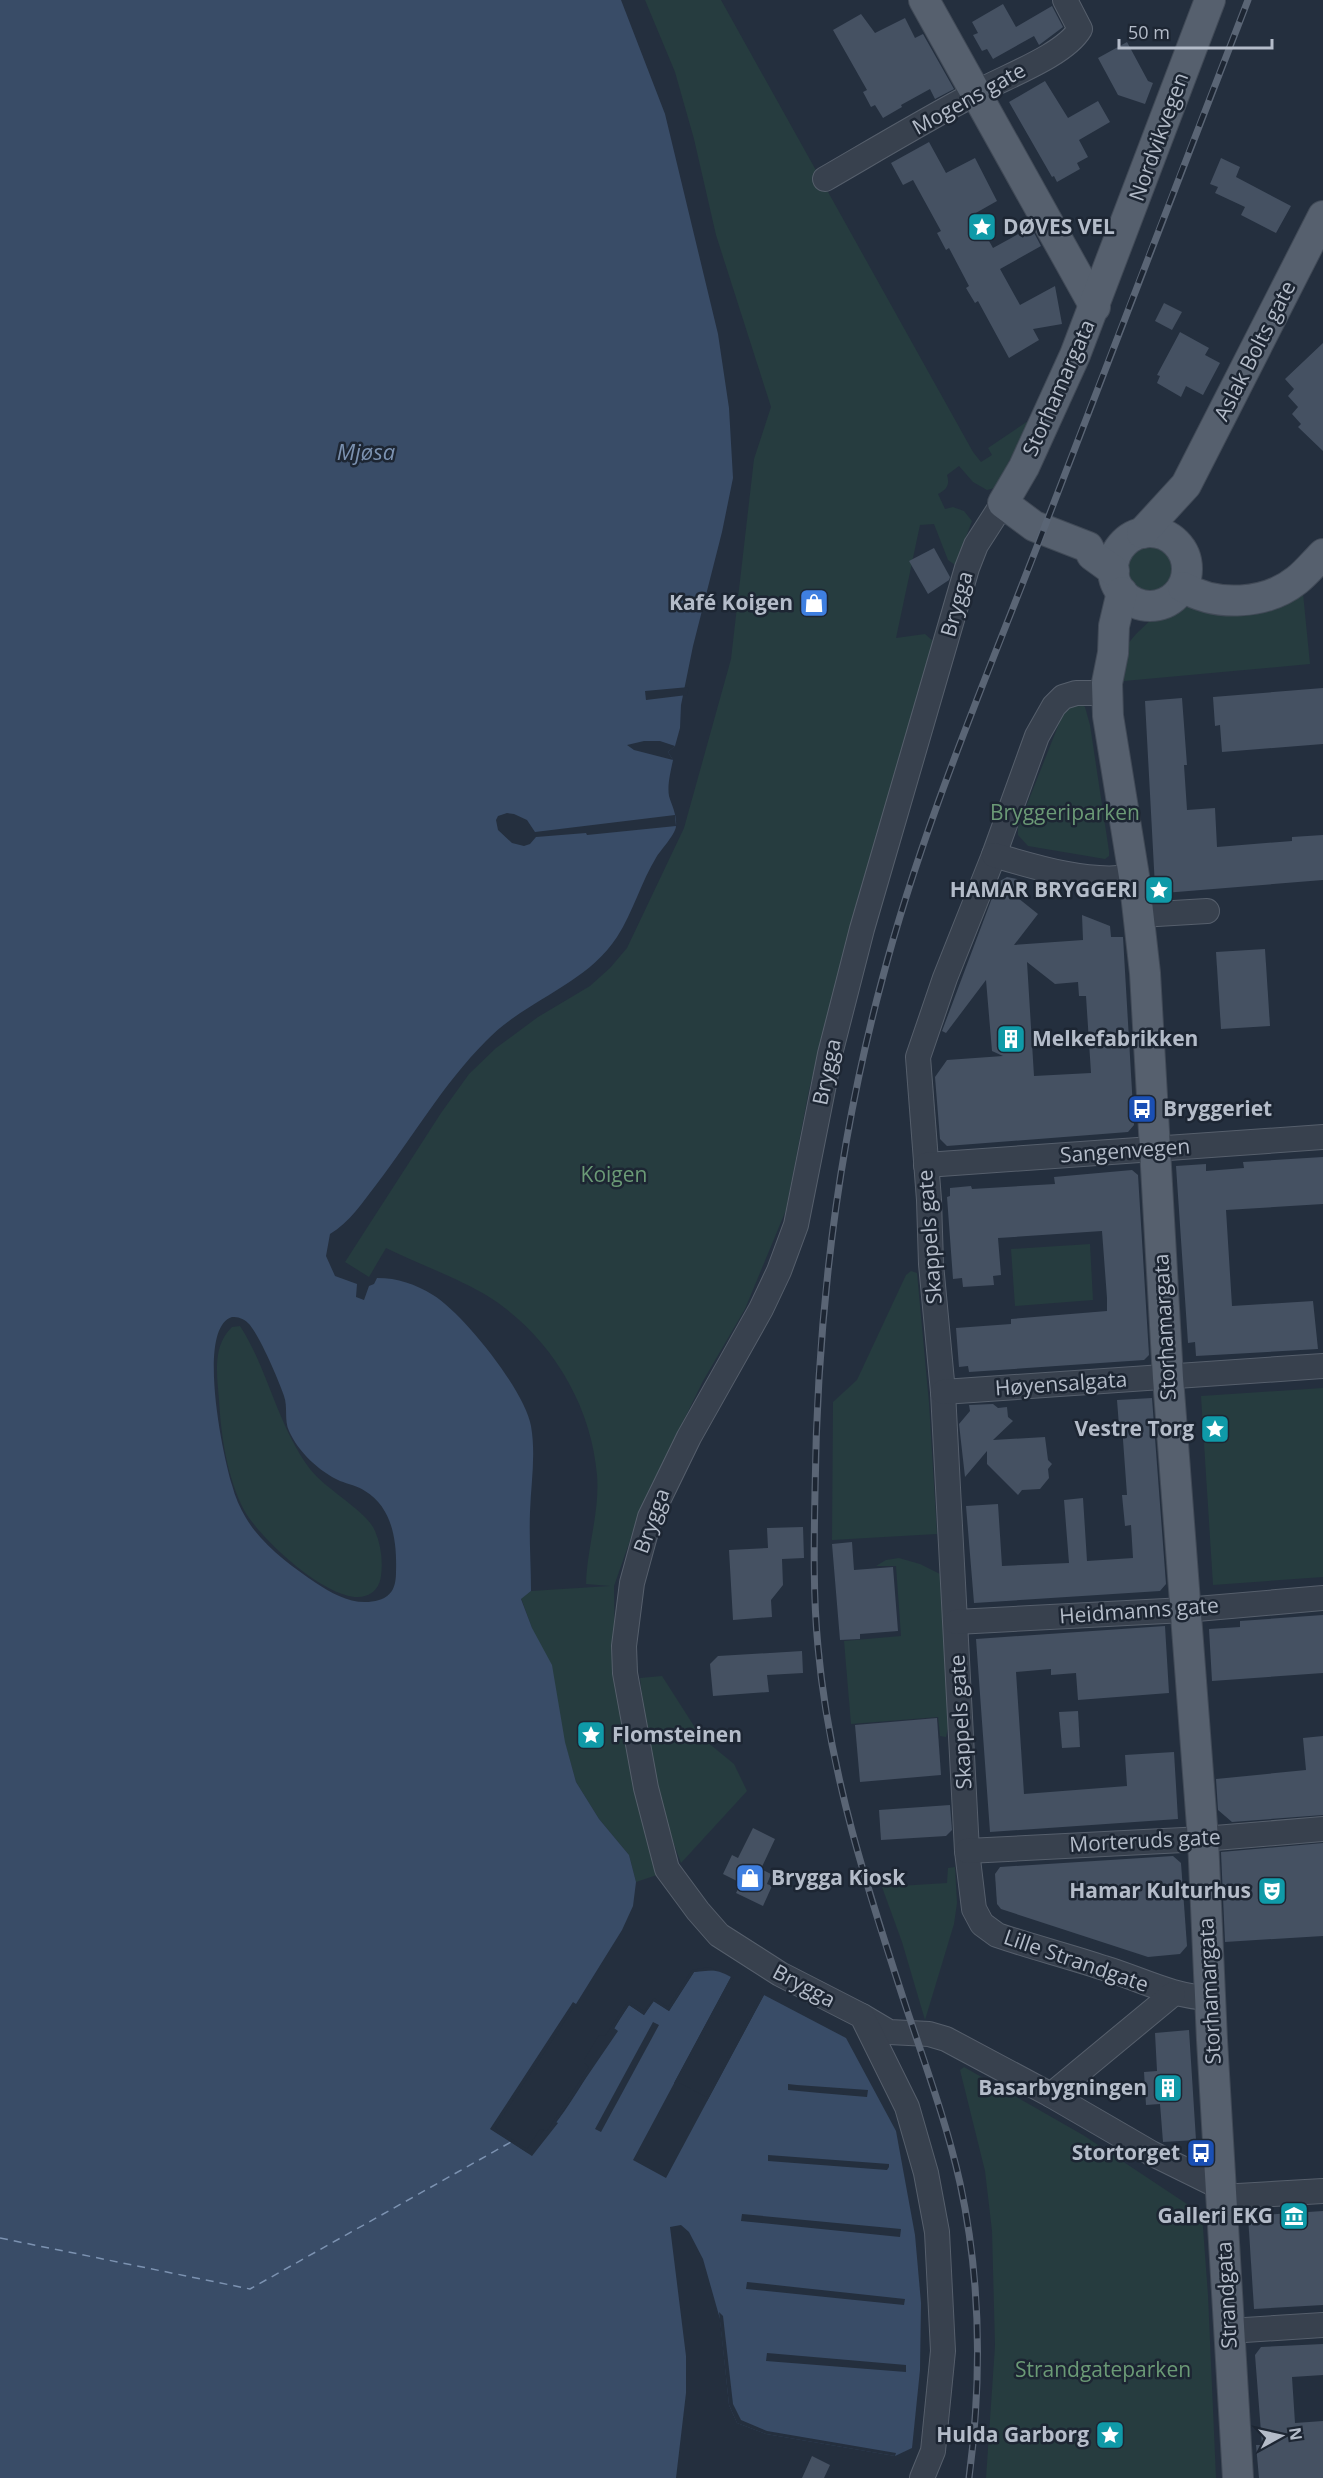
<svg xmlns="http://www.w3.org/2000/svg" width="1323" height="2478" font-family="'Open Sans',sans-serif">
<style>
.green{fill:#263c3f}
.water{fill:#394c67;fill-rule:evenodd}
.pier{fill:#242f3e}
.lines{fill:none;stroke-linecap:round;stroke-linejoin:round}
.ferry{stroke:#7c92b1;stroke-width:1.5;stroke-dasharray:8 6;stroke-linecap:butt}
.building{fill:#455162;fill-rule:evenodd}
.minor-casing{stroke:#565f6c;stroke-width:26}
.major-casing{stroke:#414a57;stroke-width:32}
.minor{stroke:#38414e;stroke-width:24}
.major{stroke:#56606e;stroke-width:30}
.rail-casing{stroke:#5a6575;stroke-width:7}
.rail{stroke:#1d2633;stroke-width:4.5;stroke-dasharray:14;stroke-linecap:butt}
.labels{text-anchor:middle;stroke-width:5;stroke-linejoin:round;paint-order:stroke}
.street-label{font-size:21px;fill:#b4bcc9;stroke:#1d2633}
.poi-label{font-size:21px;font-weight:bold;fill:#b4bcc9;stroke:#1d2633;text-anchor:end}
.park-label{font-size:21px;fill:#6b9a76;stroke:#1d2633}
.water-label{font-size:22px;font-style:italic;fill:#7c92b1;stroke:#1d2633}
</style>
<rect width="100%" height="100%" fill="#242f3e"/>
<g class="green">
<path d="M645,0h76l252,452 8,10 11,-7 -4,-7 43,-29 -36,69 -8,2 -14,-8 -14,-16 -12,9c3,10 0,14 -9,19l7,15 8,-2 11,4 8,10 -17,44 -7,-5 -14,-36 -14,1 -24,113 29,-4 8,7 -21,77 -54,179 -49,193 -23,120 -41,99 -42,72 -59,120 -30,85 1,85 45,203 -24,8 -7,-27 -30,-36 -23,-37 -44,-154 -11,-30 10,-7 79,-5 -24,-2c1,-36 14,-73 11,-109 -6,-73 -49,-142 -111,-180 -29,-17 -69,-32 -100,-47l-17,29 -24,-15 96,-149 28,-39 27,-26 42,-31 52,-31 20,-18 17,-20 57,-120 47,-169 23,-200 17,-52 -55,-172 -22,-96 -19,-67z"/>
<circle cx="1150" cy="569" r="22"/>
<path d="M1302,583l8,81 -197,18 9,-31 14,-17 23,-22 11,-4 16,-11z"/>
<path d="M1078,702l7,5 5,18 19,126v5l-4,3 -77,-13 -10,-11v-8l42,-106 7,-12z"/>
<path d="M1090,1244l3,56 -78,6 -4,-57z"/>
<path d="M911,1271l6,2 12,130 8,131 -105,6 1,-138 24,-22 49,-105z"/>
<path d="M240,1326c28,43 37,99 70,143 16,21 57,42 65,62 6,14 8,30 6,45 -1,9 -6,17 -16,20 -33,10 -106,-58 -121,-86 -17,-33 -23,-74 -25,-110 -2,-26 -7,-54 13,-73z"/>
<path d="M1323,1388v189l-110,8 -12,-189z"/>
<path d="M899,1558l21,6 20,10 10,145 -4,18 -6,-1 -2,-19 -87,7 -7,-83 57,-5 -5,-70h-20l10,-6z"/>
<path d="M662,1676l39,61 33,27 13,27 -66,72c-23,-59 -34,-122 -41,-185z"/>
<path d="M955,1867l2,36 -3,21 -29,96 -23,-78 -20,-55 65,-4 1,-15z"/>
<path d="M964,2067l119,68 119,79 6,81 8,183h-230l9,-132 -3,-115 -7,-60 -25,-101z"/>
</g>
<path class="water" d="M0,0h621l44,114 53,220 11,74 4,70 -11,54 -29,114 -12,59 -1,23 -5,18 -7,6 5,8c-2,10 -6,25 -4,36 3,10 8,19 7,30 0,7 -14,23 -19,30 -16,26 -24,56 -40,81 -31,48 -92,63 -131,104 -43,43 -73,96 -110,144 -14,18 -26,37 -46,49l-4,22 9,20 22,8 -1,13 8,3 5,-14 5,-2 3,-6c21,0 38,6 56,17 30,18 92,96 98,131 5,29 0,57 -1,86 -1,27 1,53 1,79l-10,8 11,29 20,37 13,77 11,40 23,37 30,36 7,27 -3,24 -11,24 -46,74 -2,-1 -83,126 37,24c45,-40 68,-99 101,-148l15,10 9,-14 16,10 25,-39c14,-4 25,-2 37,5l-57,106 33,18 57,-106 82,43 50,93 19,104 6,68 -1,67 -8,78 -17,8 -129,-22 -29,-11 -8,-18 -9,-86 -17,-60 -14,-27 -8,-7 -11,2 16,129v37l-10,85h-676zM232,1317c6,0 11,1 16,6 10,9 31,58 36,73 4,11 0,24 5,35 10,22 30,40 51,50 8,3 18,5 25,10 28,17 32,51 31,81 0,13 -3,24 -17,28 -23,7 -45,-5 -63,-17 -25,-17 -54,-38 -70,-65 -6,-10 -11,-21 -14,-33 -9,-28 -36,-157 0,-168z"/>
<g class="pier">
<path d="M689,687l-2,8 -41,5 -1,-9z"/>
<path d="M644,741h16l15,5 -7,6 5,8 -39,-10 -7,-5z"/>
<path d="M507,813l7,1 13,6 8,12 140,-17 1,11 -89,9 -1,-2 -50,4 -6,7 -6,2 -12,-3 -14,-13 -2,-10 2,-4z"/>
<path d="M709,1967l7,3 -22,2 -25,39 -15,-10 -10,14 -15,-10 -15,23 4,3 -62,91 2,1 -26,33 -42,-27 83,-127 5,4 -4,1 -79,121 32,21 13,-20 7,2 42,-64 -5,-4v-3l15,-25 6,1 22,-33 3,-1 14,9 10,-13 14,9 24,-37z"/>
<path d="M731,1977l3,1 -56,104 28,15 56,-104 2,2 -98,183 -33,-18z"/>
<path d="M653,2022l6,3 -58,107 -6,-3z"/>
<path d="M788,2084l9,1 71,5 -1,7 -47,-4 -32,-3z"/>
<path d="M768,2155l121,9v3l-2,3 -119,-9z"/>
<path d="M742,2214l159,15 -1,8 -159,-16z"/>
<path d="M747,2282l158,17 -1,6 -158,-16z"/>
<path d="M719,2312l4,4 10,88 8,16 26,11 129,22 -1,3 -129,-22 -29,-11 -8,-18z"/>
<path d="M767,2353l139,12v7l-140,-11z"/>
</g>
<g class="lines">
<path class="ferry" d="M0,2238l250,51 261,-147"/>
</g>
<g class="building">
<path d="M1003,4l13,23 36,-21 11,21 -24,18 -5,-9 -41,23 -6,-10 -5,2 -9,-16 5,-2 -6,-11z"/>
<path d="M861,14l14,19 30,-15 10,20 8,-4 31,55 -19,10 -5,-10 -29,16 1,2 -19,11 -8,-13 -4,2 -8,-15 4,-2 -34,-60z"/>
<path d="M1127,42l21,39 5,2 -8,21 -27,-9 -20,-37z"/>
<path d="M1045,81l23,37 30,-17 12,21 -31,18 9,17 -11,6 3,6 -23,13 -3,-6 -2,1 -43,-75z"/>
<path d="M929,142l17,31 29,-15 22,43 -23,13 19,34 38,-21 10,19 -41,23 20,36 35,-19 7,38 -29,5 6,11 -30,18 -31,-57 -3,2 -9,-15 3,-2 -20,-38 -3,2 -9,-17 4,-2 -28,-51 -10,5 -12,-22z"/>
<path d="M1221,158l19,9 -4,10 55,29 -15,27 -35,-18 4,-8 -30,-14 3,-6 -8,-3z"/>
<path d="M1164,303l18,9 -10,18 -17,-9z"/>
<path d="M1180,332l29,16 -4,7 15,8 -17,32 -17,-9 -5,11 -24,-14 3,-7 -3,-1z"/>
<path d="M1323,343v108l-25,-24 3,-3 -9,-10 6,-7 -10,-11 6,-7 -9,-10z"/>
<path d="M934,548l16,29 -1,3 -21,14 -19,-33z"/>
<path d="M1323,688v56l-101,8 -2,-27 -5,1 -2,-29z"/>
<path d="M1182,698l5,67h-3l3,45 28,-2 2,39 75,-6v-4l31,-2v45l-159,13 -9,-6 -10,-186z"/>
<path d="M1007,877l10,2 5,9 -4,10 20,16 -24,31 69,-5 -1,-25 28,11 1,11h12l11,188 -6,7 -181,14 -7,-7 -5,-62 12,-17 56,-4 -11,-5 -6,-71 -40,53 -4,-2 56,-149zM1027,962l28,22 23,-2 1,14h7l5,77 -57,3z"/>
<path d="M1265,949l5,77 -49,3 -5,-77z"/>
<path d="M1323,1157v47l-97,6 6,96 81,-5 5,48 -122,7 -1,-14 -7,1 -12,-177 30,-2v7l38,-3 -1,-6z"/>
<path d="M1132,1170l6,5 11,180 -5,5 -175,12 -1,-6 -9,1 -3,-39 55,-4v-5l96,-8v-13l-5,-67 -104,7 3,37 -8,1 1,9 -31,2 -1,-9 -9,1 -6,-82 3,-1v-8l21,-2 1,3 83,-5 -1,-7z"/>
<path d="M1152,1398l14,186 -6,7 -186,12 -8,-97 32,-2 4,62 67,-3 -5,-63 19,-2 4,63 46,-3 -2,-33 -6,1 -3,-31h5l-5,-69h-3l-2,-26z"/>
<path d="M993,1404l5,4 9,-1 1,10 5,4 -20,19 52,-3 3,23 4,4 -4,5 1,9 -9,11 -18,1 -4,5 -31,-31v-13l-22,26 -6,-53 11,-13 -1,-6z"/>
<path d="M803,1527l1,31 -22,1 1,26 -12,15 1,17 -39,3 -4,-70 39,-2 -1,-20z"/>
<path d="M852,1542l2,28 39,-3 5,64 -38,3v5l-20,1 -8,-96z"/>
<path d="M1323,1615v58l-111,8 -3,-52 31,-2v-6z"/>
<path d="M1165,1626l4,67 -91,7 -2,-27 -25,2v-6l-35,3 8,122 103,-8 -2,-31 49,-3 4,67 -188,13 -14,-193z"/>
<path d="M802,1651l1,22 -36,2 2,17 -56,4 -3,-32 8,-8z"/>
<path d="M1078,1711l2,36 -18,1 -3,-36z"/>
<path d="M937,1718l4,57 -81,7 -5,-57z"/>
<path d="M1323,1736v79l-91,7 -14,-12 -2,-31 90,-9 -3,-32z"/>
<path d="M950,1805l2,25 -6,6 -65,4 -2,-30z"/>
<path d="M753,1828l22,11 -14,30 10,5 -4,10 5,2 -9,20 -27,-13 5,-10 -18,-9 9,-19 6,3z"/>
<path d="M1323,1843v93l-98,6 -4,-90z"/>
<path d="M1173,1856l8,7 6,83 -7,8 -32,3 -147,-48 -4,-5 -2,-30 5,-7z"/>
<path d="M1189,2030l7,110 -33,2 -3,-38 -14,1 -2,-33 13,-1 -2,-38z"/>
<path d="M1323,2211v94l-69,4 -6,-93z"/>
<path d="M1323,2344v31l-31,2 3,46 28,-2v57h-64l-3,-33h6l-7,-90 6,-8z"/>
<path d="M812,2456l18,9 -6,13h-22z"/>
</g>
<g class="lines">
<g class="minor-casing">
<g id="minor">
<path d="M825,179c50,-29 100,-59 151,-86 28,-16 88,-37 104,-64l-15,-29"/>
<path d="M1107,693h-31l-13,4 -9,9 -17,30 -43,119 -49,123 -27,79 11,143 2,64 12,128 24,459 7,58 8,15 15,11c35,12 71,21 107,33 37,11 68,29 107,30"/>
<path d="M994,855c40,12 99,30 140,21"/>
<path d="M1140,915l67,-4"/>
<path d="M926,1165l397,-28"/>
<path d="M943,1392l380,-26"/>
<path d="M956,1622l229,-12 138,-12"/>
<path d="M967,1851l236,-12 120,-10"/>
<path d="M862,2016l27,16 40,2 17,5 105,56 100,58 69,34"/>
<path d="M1051,2095l122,-101"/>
<path d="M1221,2197l102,-6"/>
<path d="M1229,2331l94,-6"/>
<path d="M922,2478l11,-27 10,-100 -6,-119 -11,-59 -19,-66 -45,-91 -82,-42 -61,-39 -21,-24 -31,-42 -21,-81 -21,-115 -1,-27 8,-63 18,-66 39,-80 72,-128 18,-38 17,-46 34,-171 32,-125 105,-361 9,-23 27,-42"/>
</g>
</g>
<g class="major-casing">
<g id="major">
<path d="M924,0l171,307"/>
<circle cx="1150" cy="569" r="37"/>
<path d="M1142,533l44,-48 137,-269"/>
<path d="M1114,571l-22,-16 -4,-8 -54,-21 -31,-23 21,-36 51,-112 135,-355"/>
<path d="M1183,587c33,20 83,18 114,-7 9,-7 17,-17 26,-26"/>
<path d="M1122,592l-8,34 -1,27 -6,30 1,33 26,160 11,97 23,405 35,461 9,201 26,438"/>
</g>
</g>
<use href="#minor" class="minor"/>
<use href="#major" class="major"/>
<g class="rail-casing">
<path id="rail" d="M969,2478c13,-99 12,-198 -9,-295 -13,-59 -34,-116 -53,-173 -39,-119 -78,-238 -89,-363 -5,-52 -4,-104 -3,-155 2,-173 22,-345 67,-512 40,-153 104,-301 161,-449 68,-177 136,-354 205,-531"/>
</g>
<use href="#rail" class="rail"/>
</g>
<defs>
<g id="sight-square" transform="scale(1.5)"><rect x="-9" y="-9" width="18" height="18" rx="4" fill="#0f9aa8" stroke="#1d2633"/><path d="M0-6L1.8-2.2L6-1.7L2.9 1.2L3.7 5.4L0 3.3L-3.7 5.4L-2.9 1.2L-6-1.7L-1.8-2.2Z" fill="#fff"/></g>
<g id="shop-square" transform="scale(1.5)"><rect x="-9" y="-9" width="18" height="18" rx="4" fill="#3f7fe0" stroke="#1d2633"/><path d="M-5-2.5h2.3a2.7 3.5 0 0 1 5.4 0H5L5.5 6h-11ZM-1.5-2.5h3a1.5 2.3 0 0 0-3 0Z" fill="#fff"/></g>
<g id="building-square" transform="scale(1.5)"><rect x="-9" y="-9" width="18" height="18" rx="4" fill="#0f9aa8" stroke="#1d2633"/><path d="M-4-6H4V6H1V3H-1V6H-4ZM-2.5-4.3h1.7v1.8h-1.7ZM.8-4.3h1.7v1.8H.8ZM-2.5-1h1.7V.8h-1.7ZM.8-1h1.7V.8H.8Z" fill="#fff"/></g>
<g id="bus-square" transform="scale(1.5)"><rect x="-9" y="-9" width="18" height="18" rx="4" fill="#1a4fb4" stroke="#1d2633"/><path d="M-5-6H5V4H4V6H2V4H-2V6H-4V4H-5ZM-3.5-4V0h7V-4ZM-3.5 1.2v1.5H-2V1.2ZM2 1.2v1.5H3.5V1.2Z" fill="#fff"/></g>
<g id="theatre-square" transform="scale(1.5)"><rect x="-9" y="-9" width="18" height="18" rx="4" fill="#0f9aa8" stroke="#1d2633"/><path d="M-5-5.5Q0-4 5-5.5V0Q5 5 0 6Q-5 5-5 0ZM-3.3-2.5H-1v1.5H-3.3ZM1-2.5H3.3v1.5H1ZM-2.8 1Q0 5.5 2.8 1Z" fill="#fff"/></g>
<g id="museum-square" transform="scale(1.5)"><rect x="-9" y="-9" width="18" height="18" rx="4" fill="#0f9aa8" stroke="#1d2633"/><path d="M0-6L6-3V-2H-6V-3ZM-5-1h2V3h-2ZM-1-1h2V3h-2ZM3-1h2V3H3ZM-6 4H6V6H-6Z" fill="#fff"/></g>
</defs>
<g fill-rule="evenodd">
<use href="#sight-square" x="982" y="227"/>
<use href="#shop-square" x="814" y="603"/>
<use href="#sight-square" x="1159" y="890"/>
<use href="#building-square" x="1011" y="1039"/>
<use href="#bus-square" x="1142" y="1109"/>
<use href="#sight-square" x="1215" y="1429"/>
<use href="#sight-square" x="591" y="1735"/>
<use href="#shop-square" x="750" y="1878"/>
<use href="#theatre-square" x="1272" y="1891"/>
<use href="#building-square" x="1168" y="2088"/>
<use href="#bus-square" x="1201" y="2153"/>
<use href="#museum-square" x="1294" y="2216"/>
<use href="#sight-square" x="1110" y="2435"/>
</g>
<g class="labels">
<g class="street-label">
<text transform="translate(969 99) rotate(-29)" y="7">Mogens gate</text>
<text transform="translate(1159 137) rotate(-70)" y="7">Nordvikvegen</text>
<text transform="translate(1255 351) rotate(-63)" y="7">Aslak Bolts gate</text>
<text transform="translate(1059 388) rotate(-66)" y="7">Storhamargata</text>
<text transform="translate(957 604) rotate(-74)" y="7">Brygga</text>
<text transform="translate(827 1072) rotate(-78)" y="7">Brygga</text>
<text transform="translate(1125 1151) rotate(-4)" y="7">Sangenvegen</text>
<text transform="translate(930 1237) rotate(-94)" y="7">Skappels gate</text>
<text transform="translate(1165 1327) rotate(-93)" y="7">Storhamargata</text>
<text transform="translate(1061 1384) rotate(-4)" y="7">Høyensalgata</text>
<text transform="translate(652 1521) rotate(-70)" y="7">Brygga</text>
<text transform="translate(1139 1611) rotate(-4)" y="7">Heidmanns gate</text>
<text transform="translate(961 1722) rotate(-93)" y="7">Skappels gate</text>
<text transform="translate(1145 1841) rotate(-3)" y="7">Morteruds gate</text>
<text transform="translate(1076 1961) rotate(19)" y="7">Lille Strandgate</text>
<text transform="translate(804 1986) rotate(28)" y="7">Brygga</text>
<text transform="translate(1210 1991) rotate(-93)" y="7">Storhamargata</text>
<text transform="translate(1227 2295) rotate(-93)" y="7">Strandgata</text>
</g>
<g class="poi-label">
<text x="1003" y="234" text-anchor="start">DØVES VEL</text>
<text x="793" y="610">Kafé Koigen</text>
<text x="1138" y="897">HAMAR BRYGGERI</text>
<text x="1032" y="1046" text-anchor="start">Melkefabrikken</text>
<text x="1163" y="1116" text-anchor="start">Bryggeriet</text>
<text x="1194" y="1436">Vestre Torg</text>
<text x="612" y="1742" text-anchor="start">Flomsteinen</text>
<text x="771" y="1885" text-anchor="start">Brygga Kiosk</text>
<text x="1251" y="1898">Hamar Kulturhus</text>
<text x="1147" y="2095">Basarbygningen</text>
<text x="1180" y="2160">Stortorget</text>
<text x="1273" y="2223">Galleri EKG</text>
<text x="1089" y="2442">Hulda Garborg</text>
</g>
<g class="park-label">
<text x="1065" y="820">Bryggeriparken</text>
<text x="614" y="1182">Koigen</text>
<text x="1103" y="2377">Strandgateparken</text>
</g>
<g class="water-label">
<text x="366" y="460">Mjøsa</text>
</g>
</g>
<g transform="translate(1281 2436) rotate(82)" stroke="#1d2633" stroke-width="4.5" paint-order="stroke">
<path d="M0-4.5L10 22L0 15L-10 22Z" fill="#b4bcc9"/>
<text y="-9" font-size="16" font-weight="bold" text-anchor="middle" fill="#b4bcc9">N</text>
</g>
<path d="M1119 39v9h153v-9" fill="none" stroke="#b4bcc9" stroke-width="3"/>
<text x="1128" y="39" font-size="18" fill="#b4bcc9" stroke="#1d2633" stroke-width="4.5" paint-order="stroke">50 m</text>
</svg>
